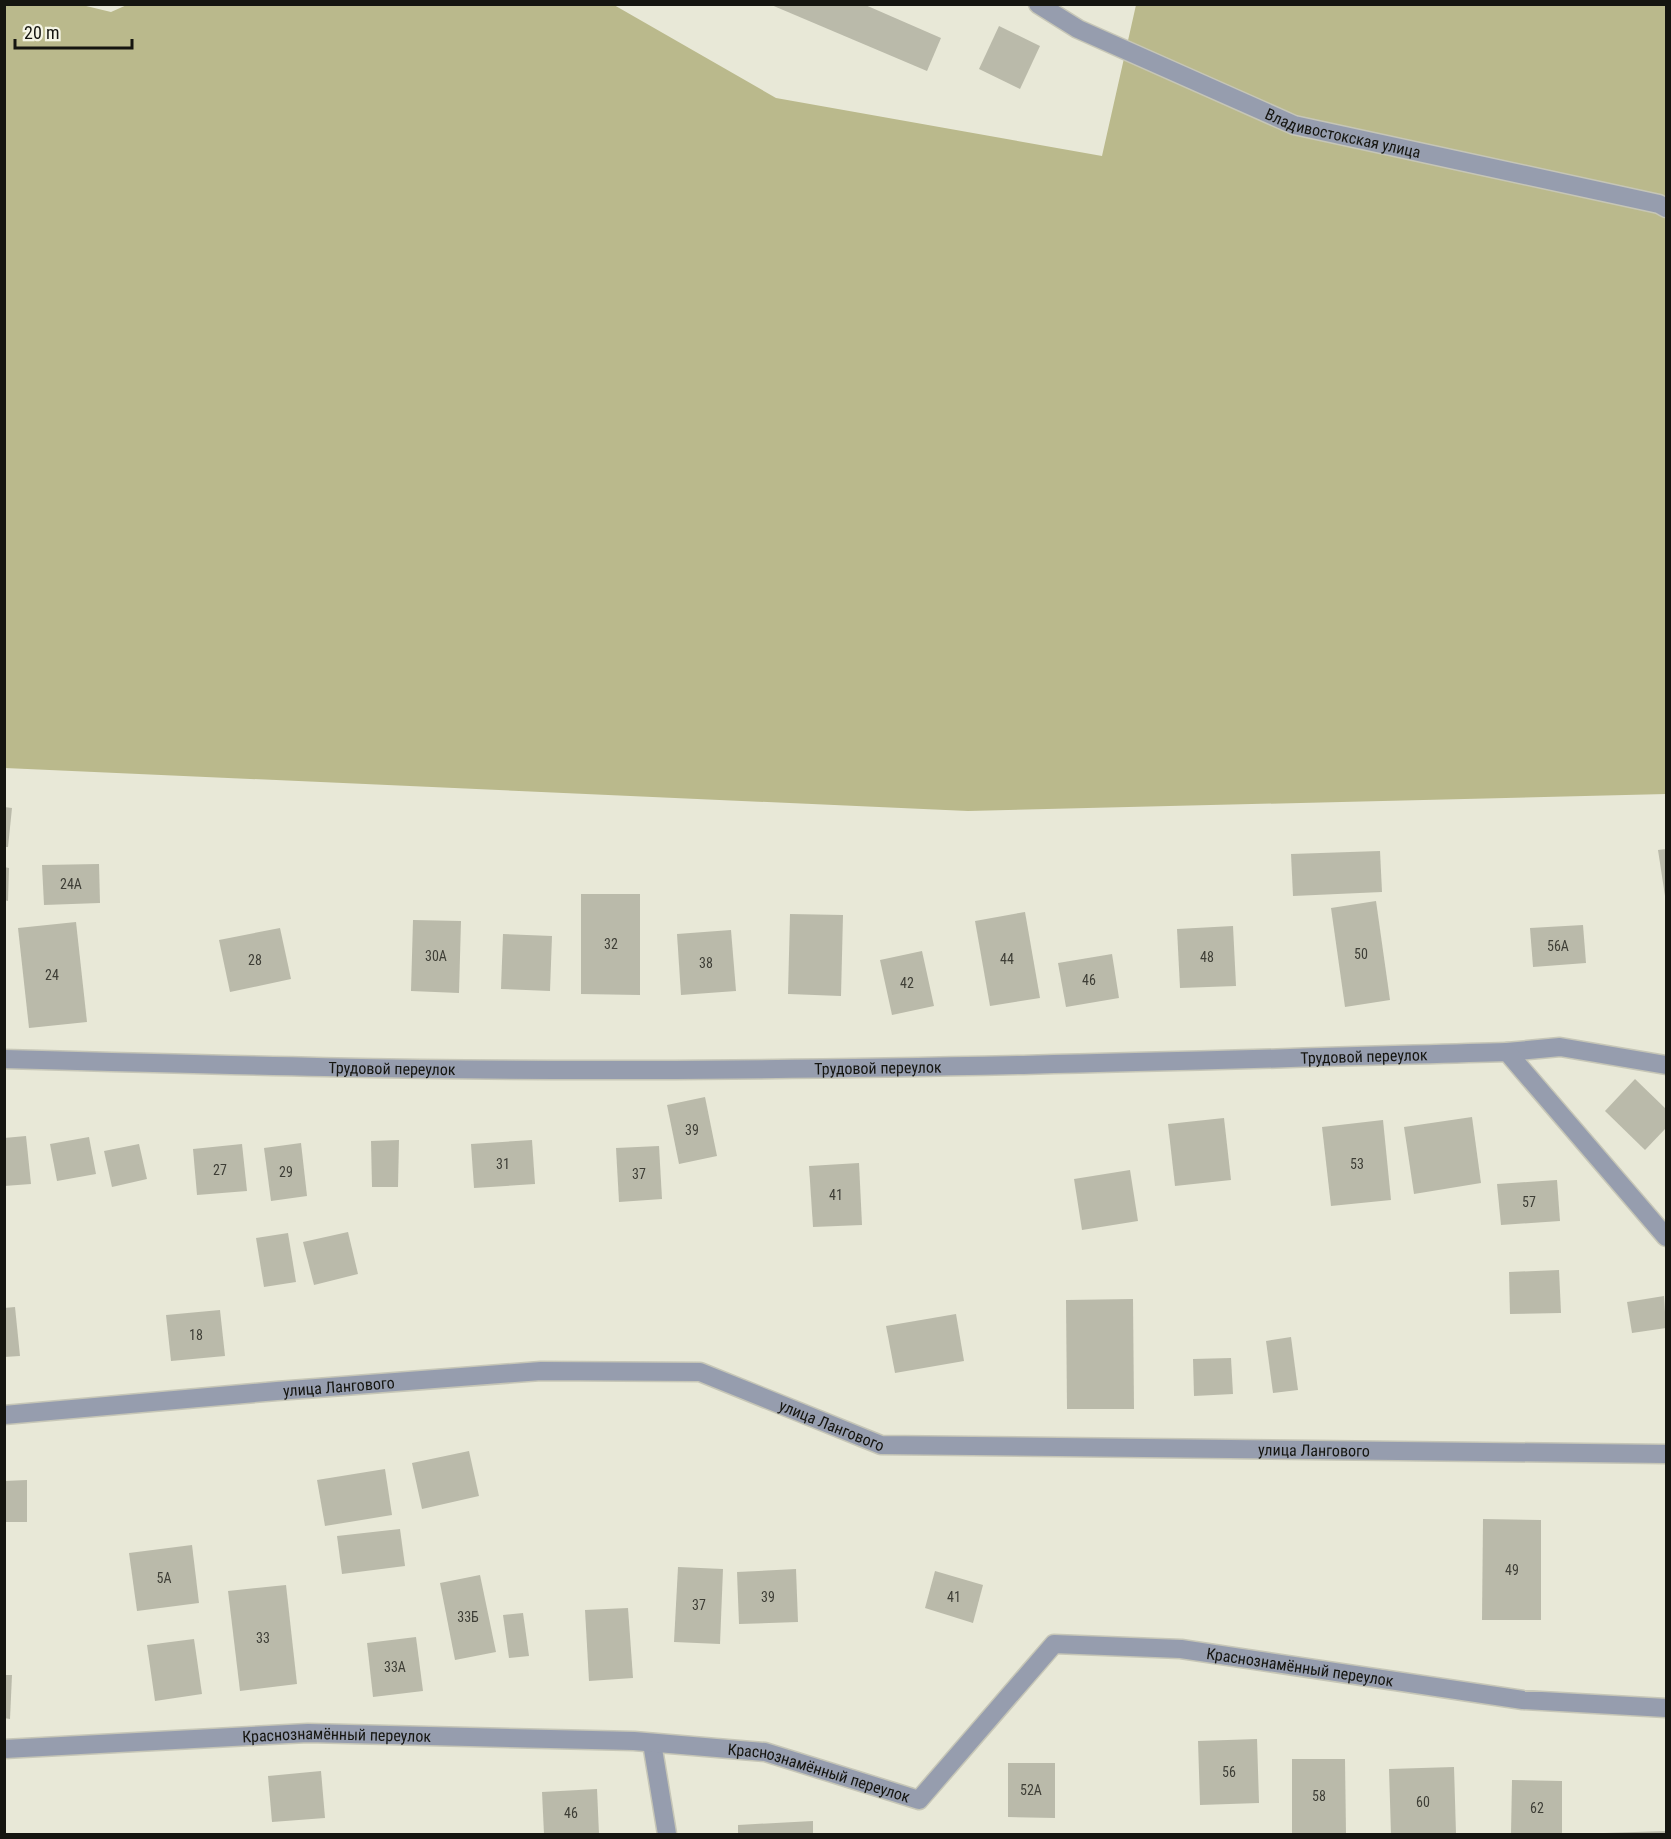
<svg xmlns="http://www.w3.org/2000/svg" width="1671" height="1839" font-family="'Roboto Condensed',sans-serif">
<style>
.forest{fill:#bab98c}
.building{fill:#babaaa}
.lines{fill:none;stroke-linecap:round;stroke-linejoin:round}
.minor-casing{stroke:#c6c6b7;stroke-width:21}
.minor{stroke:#969dae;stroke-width:18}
.labels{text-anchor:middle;stroke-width:5;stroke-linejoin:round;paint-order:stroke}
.number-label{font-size:14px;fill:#3e3e36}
.street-label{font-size:16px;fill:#151510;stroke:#f5f5e5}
</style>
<rect width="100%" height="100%" fill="#e8e8d7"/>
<path class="forest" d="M129,4l485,1 162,93 326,58 34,-151h530v789l-698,17 -963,-43v-763h77l29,7z"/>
<g class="building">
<path d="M769,4h94l78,34 -14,33z"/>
<path d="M999,26l41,20 -20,43 -41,-20z"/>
<path d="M4,807l8,1 -4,39h-4z"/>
<path d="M1666,849v47h-1l-7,-46z"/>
<path d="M1380,851l2,41 -89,4 -2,-42z"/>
<path d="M99,864l1,39 -56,2 -2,-40z"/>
<path d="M4,867l5,1 -1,33 -4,-1z"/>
<path d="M581,894h59v101l-59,-1z"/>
<path d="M1376,901l14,99 -45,7 -14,-99z"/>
<path d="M1025,912l15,86 -50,8 -15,-85z"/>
<path d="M790,914l53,1 -2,81 -53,-2z"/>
<path d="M413,920l48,1 -2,72 -48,-2z"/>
<path d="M76,922l11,100 -58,6 -11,-100z"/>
<path d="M1583,925l3,38 -53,4 -3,-39z"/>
<path d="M1233,926l3,60 -56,2 -3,-59z"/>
<path d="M280,928l11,51 -61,13 -11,-52z"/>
<path d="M731,930l5,61 -55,4 -4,-61z"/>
<path d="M503,934l49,2 -2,55 -49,-2z"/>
<path d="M922,951l12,55 -42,9 -12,-55z"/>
<path d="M1112,954l7,44 -53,9 -8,-44z"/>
<path d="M1635,1079l31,30v19l-21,22 -40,-39z"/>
<path d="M705,1097l12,59 -38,8 -12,-59z"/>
<path d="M1472,1117l9,66 -67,11 -10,-67z"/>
<path d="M1224,1118l7,62 -56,6 -7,-62z"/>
<path d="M1383,1120l8,80 -60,6 -9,-79z"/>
<path d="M26,1136l5,48 -27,2v-48z"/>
<path d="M89,1137l7,37 -39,7 -7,-37z"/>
<path d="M399,1140l-1,47h-26l-1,-46z"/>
<path d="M532,1140l3,44 -61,4 -3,-44z"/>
<path d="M301,1143l6,53 -36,5 -7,-53z"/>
<path d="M139,1144l8,35 -35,8 -8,-36z"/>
<path d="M242,1144l5,47 -50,4 -4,-46z"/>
<path d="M659,1146l3,53 -43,3 -3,-54z"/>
<path d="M859,1163l3,62 -49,2 -4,-61z"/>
<path d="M1130,1170l8,51 -56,9 -8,-51z"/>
<path d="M1557,1180l3,41 -59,4 -4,-41z"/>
<path d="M348,1232l10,42 -44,11 -11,-43z"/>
<path d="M288,1233l8,49 -32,5 -8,-49z"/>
<path d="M1559,1270l2,43 -51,1 -1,-42z"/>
<path d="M1664,1296l2,32 -34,5 -5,-31z"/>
<path d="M1133,1299l1,110h-67l-1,-109z"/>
<path d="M15,1307l5,49 -16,1v-49z"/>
<path d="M220,1310l5,46 -54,5 -5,-46z"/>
<path d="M956,1314l8,47 -69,12 -9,-47z"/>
<path d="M1291,1337l7,53 -25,3 -7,-52z"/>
<path d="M1231,1358l2,36 -39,2 -1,-37z"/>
<path d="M469,1451l10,45 -57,13 -10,-46z"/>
<path d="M385,1469l7,46 -67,11 -8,-46z"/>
<path d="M27,1480v42h-23v-41z"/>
<path d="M1483,1519l58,1v100h-59z"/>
<path d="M400,1529l5,37 -63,8 -5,-38z"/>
<path d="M192,1545l7,58 -62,8 -8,-58z"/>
<path d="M678,1567l45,2 -3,75 -46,-2z"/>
<path d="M796,1569l2,53 -59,2 -2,-52z"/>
<path d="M935,1571l48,14 -10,38 -48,-15z"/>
<path d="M480,1575l16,77 -41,8 -15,-77z"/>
<path d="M286,1585l11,99 -57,7 -12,-100z"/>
<path d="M628,1608l5,70 -44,3 -4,-71z"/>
<path d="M523,1613l6,43 -20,2 -6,-43z"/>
<path d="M416,1637l7,54 -50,6 -6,-54z"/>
<path d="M194,1639l8,55 -47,7 -8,-56z"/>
<path d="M4,1675h8l-2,44 -6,-1z"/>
<path d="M1257,1739l2,64 -59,2 -2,-64z"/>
<path d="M1292,1759h53l1,75h-54z"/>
<path d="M1008,1763h47v55l-47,-1z"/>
<path d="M1454,1767l2,67h-65l-2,-65z"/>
<path d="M321,1771l4,47 -53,4 -4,-46z"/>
<path d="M1512,1780l50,1v53h-51z"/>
<path d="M597,1789l2,45h-55l-2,-42z"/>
<path d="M813,1821v13h-75v-9z"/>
<path d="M1666,1831v3h-62v-1z"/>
</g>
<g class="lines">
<g class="minor-casing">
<g id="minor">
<path id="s1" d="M1038,4l40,25 216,96 365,79 7,4"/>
<path d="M1507,1052l53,-5 106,18"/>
<path id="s2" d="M4,1059c214,6 428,12 642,11 288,-1 575,-10 861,-18l159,185"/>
<path id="s3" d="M4,1415l273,-24 264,-20 159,1 181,73 785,9"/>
<path d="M652,1743l15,91"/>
<path id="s4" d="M4,1749l304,-16 326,8 131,11 154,48 135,-156 127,5 342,51 143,8"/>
</g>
</g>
<use href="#minor" class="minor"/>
</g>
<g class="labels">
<g class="number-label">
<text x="71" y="889">24А</text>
<text x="611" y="949">32</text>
<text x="1558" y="951">56А</text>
<text x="1361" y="959">50</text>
<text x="436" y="961">30А</text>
<text x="1207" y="962">48</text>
<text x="1007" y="964">44</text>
<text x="255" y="965">28</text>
<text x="706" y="968">38</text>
<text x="52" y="980">24</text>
<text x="1089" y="985">46</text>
<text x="907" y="988">42</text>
<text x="692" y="1135">39</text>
<text x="503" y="1169">31</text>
<text x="1357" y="1169">53</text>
<text x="220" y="1175">27</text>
<text x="286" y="1177">29</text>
<text x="639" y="1179">37</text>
<text x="836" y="1200">41</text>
<text x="1529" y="1207">57</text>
<text x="196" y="1340">18</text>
<text x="1512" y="1575">49</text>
<text x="164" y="1583">5А</text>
<text x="768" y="1602">39</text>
<text x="954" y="1602">41</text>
<text x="699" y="1610">37</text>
<text x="468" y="1622">33Б</text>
<text x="263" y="1643">33</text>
<text x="395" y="1672">33А</text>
<text x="1229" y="1777">56</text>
<text x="1031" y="1795">52А</text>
<text x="1319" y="1801">58</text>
<text x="1423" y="1807">60</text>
<text x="1537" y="1813">62</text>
<text x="571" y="1818">46</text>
</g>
<g class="street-label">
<text dy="6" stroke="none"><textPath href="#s1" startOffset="333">Владивостокская улица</textPath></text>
<text dy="6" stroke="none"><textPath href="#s2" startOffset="1360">Трудовой переулок</textPath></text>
<text dy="6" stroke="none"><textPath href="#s2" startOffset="874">Трудовой переулок</textPath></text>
<text dy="6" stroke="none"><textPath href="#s2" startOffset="388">Трудовой переулок</textPath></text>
<text dy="6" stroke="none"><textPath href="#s3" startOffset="336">улица Лангового</textPath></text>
<text dy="6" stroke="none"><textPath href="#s3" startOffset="840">улица Лангового</textPath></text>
<text dy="6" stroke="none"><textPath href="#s3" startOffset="1326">улица Лангового</textPath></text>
<text dy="6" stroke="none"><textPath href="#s4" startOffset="1377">Краснознамённый переулок</textPath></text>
<text dy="6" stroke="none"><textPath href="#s4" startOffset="333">Краснознамённый переулок</textPath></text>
<text dy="6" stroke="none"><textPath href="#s4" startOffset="819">Краснознамённый переулок</textPath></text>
</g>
</g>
<rect width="1671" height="1839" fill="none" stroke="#151510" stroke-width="12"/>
<path d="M15 39v9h117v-9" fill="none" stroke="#151510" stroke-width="3"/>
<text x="24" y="39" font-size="18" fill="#151510" stroke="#f5f5e5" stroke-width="4.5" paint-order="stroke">20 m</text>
</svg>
